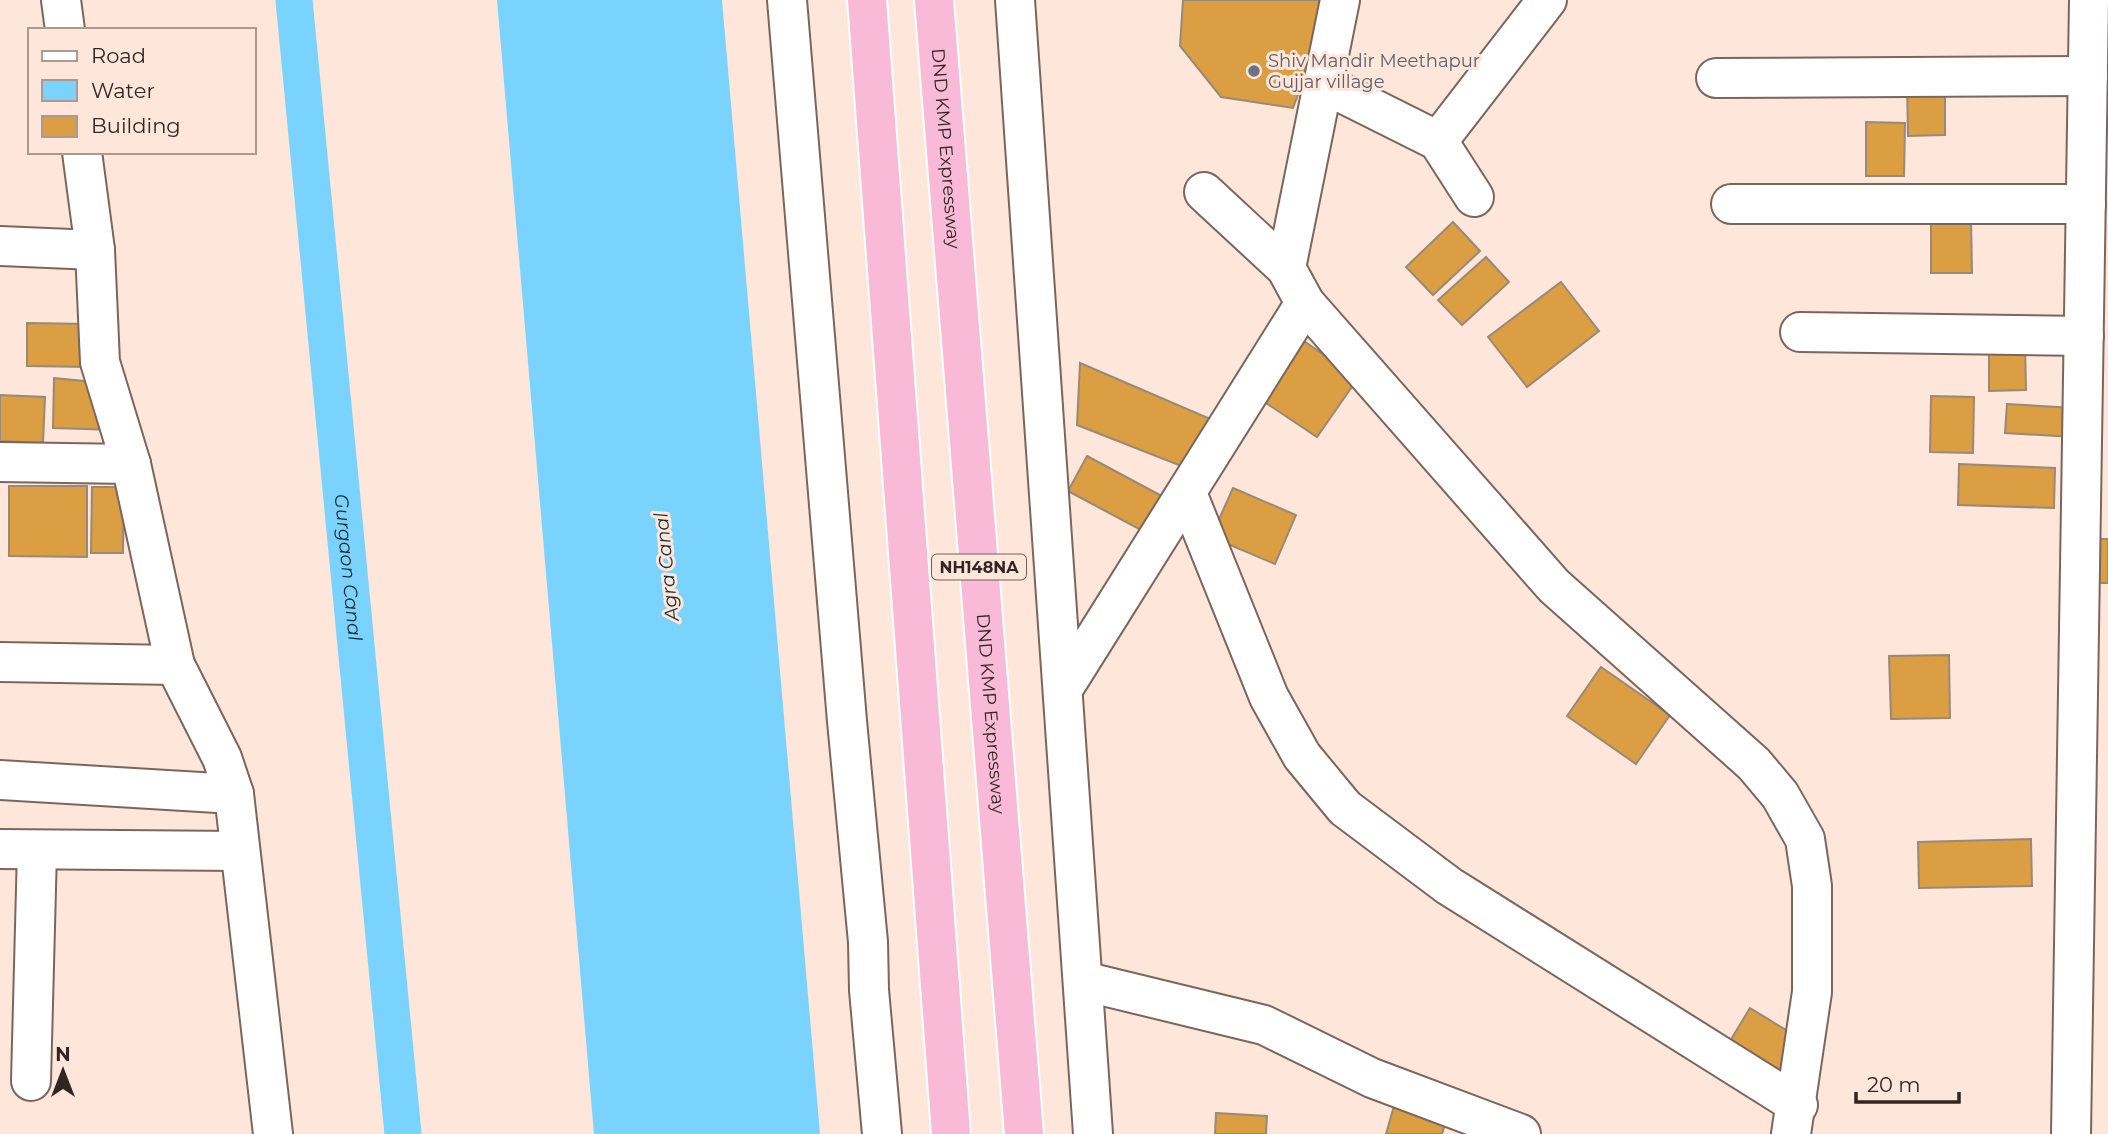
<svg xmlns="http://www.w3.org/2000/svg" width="2108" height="1134" font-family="Montserrat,sans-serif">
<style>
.water{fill:#7ad3fc}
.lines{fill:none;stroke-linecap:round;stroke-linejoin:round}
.canal{stroke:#7ad3fc;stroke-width:37}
.building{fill:#db9e42;stroke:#978a78;stroke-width:2}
.minor-casing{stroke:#7b665d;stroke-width:42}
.highway-casing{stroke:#fff;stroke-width:42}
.minor{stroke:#fff;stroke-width:38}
.highway{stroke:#f9bad8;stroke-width:38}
.worship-dot{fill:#6b7280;stroke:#fee6db;stroke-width:2.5}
.labels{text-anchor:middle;stroke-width:6;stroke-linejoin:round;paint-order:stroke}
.shield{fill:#fee6db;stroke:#6e605a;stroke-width:2}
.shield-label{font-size:16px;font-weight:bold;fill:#302723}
.worship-label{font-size:18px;fill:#5b616d;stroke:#fee6db;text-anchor:start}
.street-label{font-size:18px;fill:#302723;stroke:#fee6db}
.water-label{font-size:19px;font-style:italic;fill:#172c36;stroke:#fee6db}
</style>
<rect width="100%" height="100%" fill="#fee6db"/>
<path class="water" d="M497,0h225l98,1134h-226z"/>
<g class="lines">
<path class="canal" id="s1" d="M294,0l109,1134"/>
</g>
<g class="building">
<path d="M1183,0h151l-41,108 -72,-11 -41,-51z"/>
<path d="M1945,83v52l-37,1 -1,-52z"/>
<path d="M1866,122l39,1 -1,53h-38z"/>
<path d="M1931,221h40l1,52h-41z"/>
<path d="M1453,222l27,29 -47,44 -27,-28z"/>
<path d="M1486,257l23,25 -47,43 -24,-25z"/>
<path d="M1561,282l38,49 -72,56 -39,-50z"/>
<path d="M27,323l64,1v43l-64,-1z"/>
<path d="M1295,335l63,43 -41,59 -63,-42z"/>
<path d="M2025,342l1,48 -37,1v-48z"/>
<path d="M1080,363l135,58 -21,50 -117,-46z"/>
<path d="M54,378l50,5 11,47 -62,-2z"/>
<path d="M0,395l45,2 -2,46 -43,-2z"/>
<path d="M1931,396l43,1 -1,56 -43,-1z"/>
<path d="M2007,404l67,4 -2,29 -67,-4z"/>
<path d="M1087,456l84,45 -19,35 -84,-45z"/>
<path d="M1959,464l96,4 -1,40 -96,-3z"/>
<path d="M9,486h78v71l-78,-1z"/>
<path d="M92,487h32l-1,66h-32z"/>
<path d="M1233,488l63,27 -21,49 -64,-27z"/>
<path d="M2099,539h9v44h-11z"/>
<path d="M1949,655l1,63 -59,1 -2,-63z"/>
<path d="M1601,667l69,48 -34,49 -69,-48z"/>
<path d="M2031,839l1,47 -113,2 -1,-46z"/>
<path d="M1750,1008l54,33 -9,53 -71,-43z"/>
<path d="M1394,1106l52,15 -4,13h-56z"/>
<path d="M1216,1113l51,3 -1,18h-51z"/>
</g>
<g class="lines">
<g class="minor-casing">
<g id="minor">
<path d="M61,0l4,30"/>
<path d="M787,0l60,721 21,221 1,48 13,144"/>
<path d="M1015,0l78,1134"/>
<path d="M1716,78l372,-2"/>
<path d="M1324,84l114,57 36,56"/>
<path d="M1438,141l109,-141"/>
<path d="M82,152l13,98 5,112 31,102 44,201 47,93 12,36 39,340"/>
<path d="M1204,192l82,76 19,35 249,283 200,178 26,31 25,44 7,47v106l-21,142"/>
<path d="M1731,204h355"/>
<path d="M0,246l95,4"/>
<path d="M1286,268l54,-268"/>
<path d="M1800,332l284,4"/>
<path d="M0,462l131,2"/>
<path d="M1187,493l82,204 33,59 43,52 104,78 349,219"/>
<path d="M0,662l175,3"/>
<path d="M1063,689l242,-386"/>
<path d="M0,780l234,14"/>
<path d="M0,849l240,2"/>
<path d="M1083,981l181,44 108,53 149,56"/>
<path d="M31,1081l6,-231"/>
<path d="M2071,1134l18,-1134"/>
</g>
</g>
<g class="highway-casing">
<g id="highway">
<path d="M867,0l84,1134"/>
<path id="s2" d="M934,0l90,1134"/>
</g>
</g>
<use href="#minor" class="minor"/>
<use href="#highway" class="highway"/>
</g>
<circle class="worship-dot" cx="1254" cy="71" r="7"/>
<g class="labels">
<rect class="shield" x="932" y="554.5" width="94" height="25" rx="5"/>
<g class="shield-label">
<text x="979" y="573">NH148NA</text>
</g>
<g class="worship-label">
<text x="1268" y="67">Shiv Mandir Meethapur<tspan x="1268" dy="21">Gujjar village</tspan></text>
</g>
<g class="street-label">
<text dy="6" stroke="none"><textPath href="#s2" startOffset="149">DND KMP Expressway</textPath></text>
<text dy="6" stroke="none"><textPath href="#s2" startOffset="716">DND KMP Expressway</textPath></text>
</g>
<g class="water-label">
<text dy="7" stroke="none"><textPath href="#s1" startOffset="570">Gurgaon Canal</textPath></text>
<text transform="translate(666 567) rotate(-96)" y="7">Agra Canal</text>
</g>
</g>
<rect x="28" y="28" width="228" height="126" fill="#fee6db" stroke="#ac9a91" stroke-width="2"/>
<rect x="42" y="51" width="35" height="10" fill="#ffffff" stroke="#ac9a91" stroke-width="2"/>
<text x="91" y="63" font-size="21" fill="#302723">Road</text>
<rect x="42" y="80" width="35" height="21" fill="#7ad3fc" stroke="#ac9a91" stroke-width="2"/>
<text x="91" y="98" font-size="21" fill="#302723">Water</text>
<rect x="42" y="116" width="35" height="21" fill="#db9e42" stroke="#ac9a91" stroke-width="2"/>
<text x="91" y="133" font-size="21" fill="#302723">Building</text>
<g transform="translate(63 1071)" stroke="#fee6db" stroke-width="5" paint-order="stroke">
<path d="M0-5L12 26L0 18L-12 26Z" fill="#302723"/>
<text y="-10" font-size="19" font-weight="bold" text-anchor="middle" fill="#302723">N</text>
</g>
<path d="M1856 1092v10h103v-10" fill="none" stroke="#302723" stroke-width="3.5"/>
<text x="1867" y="1092" font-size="21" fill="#302723" stroke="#fee6db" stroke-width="5" paint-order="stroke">20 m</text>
</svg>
